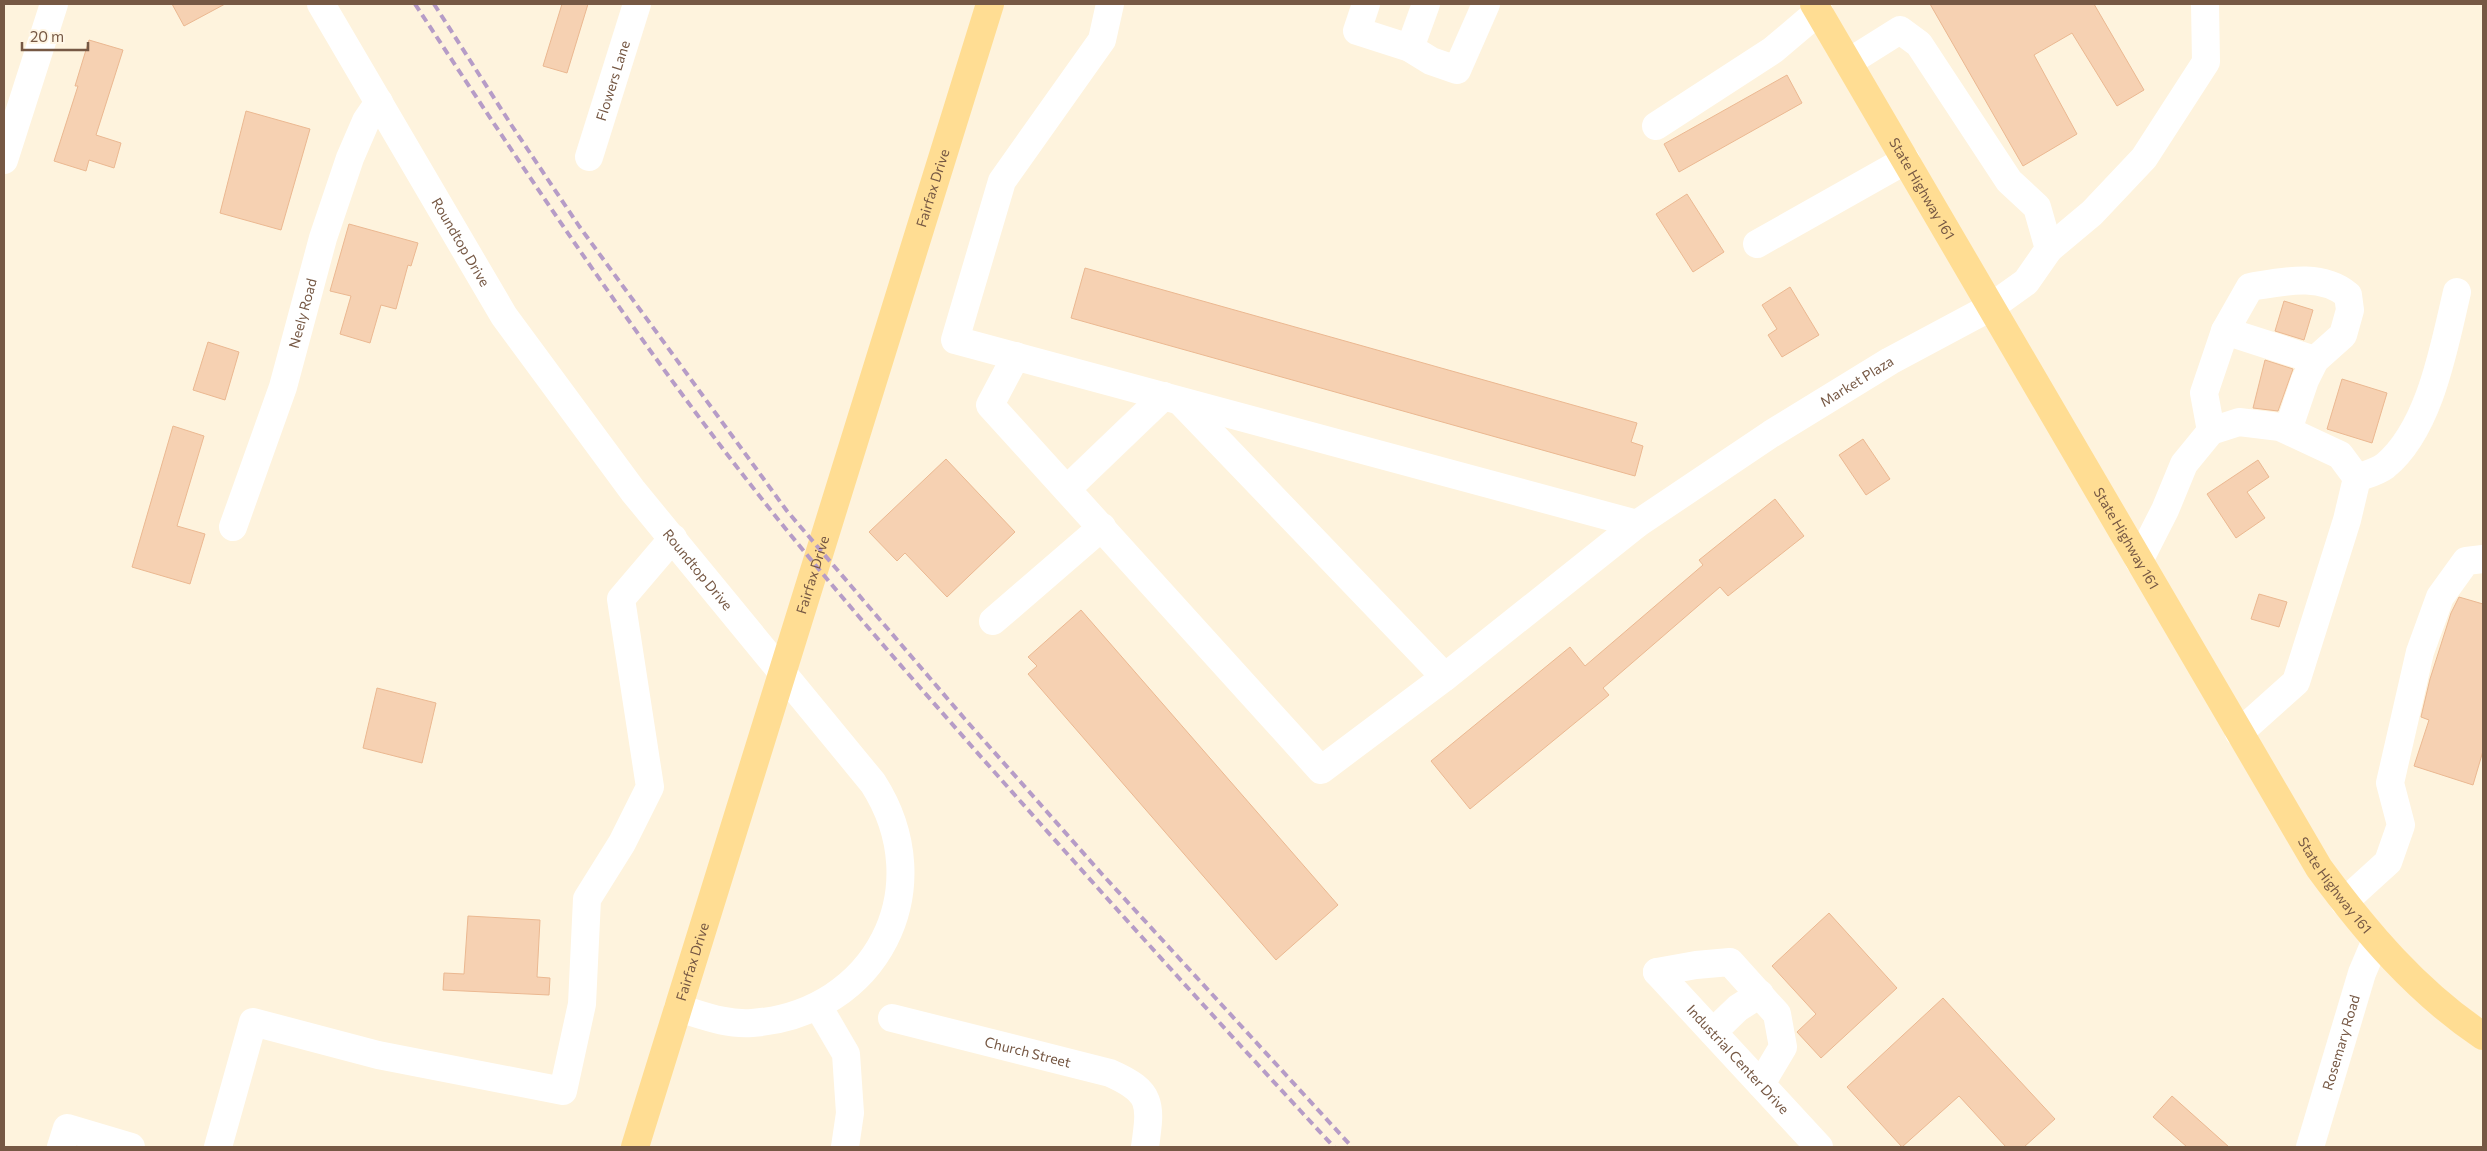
<svg xmlns="http://www.w3.org/2000/svg" width="2487" height="1151" font-family="Commissioner,sans-serif">
<style>
.building{fill:#f6d1b2;stroke:#ebb891}
.lines{fill:none;stroke-linecap:round;stroke-linejoin:round}
.minor{stroke:#fff;stroke-width:28}
.major{stroke:#ffdd93;stroke-width:28}
.rail{stroke:#b69cc7;stroke-width:4;stroke-dasharray:8 5;stroke-linecap:butt}
.labels{text-anchor:middle;stroke-width:4;stroke-linejoin:round;paint-order:stroke}
.street-label{font-size:14px;fill:#765844;stroke:#fff6e5}
</style>
<rect width="100%" height="100%" fill="#fef3dd"/>
<g class="building">
<path d="M172,4h53l-41,22z"/>
<path d="M562,4h26l-21,69 -24,-7z"/>
<path d="M1930,4h164l50,86 -27,16 -45,-73 -38,22 43,79 -54,32z"/>
<path d="M89,40l34,10 -27,85 25,8 -7,25 -25,-8 -3,11 -32,-10 24,-75h-3z"/>
<path d="M1787,75l15,28 -123,69 -15,-28z"/>
<path d="M246,111l64,18 -29,101 -61,-17z"/>
<path d="M1687,194l37,58 -31,20 -37,-58z"/>
<path d="M349,224l69,19 -7,23 -3,-1 -12,44 -15,-4 -11,38 -30,-9 11,-38 -21,-5z"/>
<path d="M1085,268l552,155 -6,19 12,4 -8,30 -564,-158z"/>
<path d="M1790,287l29,48 -37,22 -14,-22 9,-6 -15,-24z"/>
<path d="M2284,301l29,9 -9,30 -29,-9z"/>
<path d="M208,342l31,10 -14,48 -32,-10z"/>
<path d="M2265,360l28,9 -15,42 -25,-3z"/>
<path d="M2342,379l45,14 -15,50 -45,-14z"/>
<path d="M173,426l31,10 -27,90 28,8 -15,50 -58,-17z"/>
<path d="M1863,439l27,40 -24,16 -27,-40z"/>
<path d="M946,459l69,73 -68,65 -42,-44 -8,8 -28,-29z"/>
<path d="M2258,460l11,17 -22,15 18,26 -29,20 -29,-44z"/>
<path d="M1775,499l29,37 -76,60 -8,-9 -117,101 6,7 -139,114 -39,-48 139,-114 15,19 118,-101 -4,-5z"/>
<path d="M2259,594l28,8 -8,25 -28,-8z"/>
<path d="M2459,597l24,7v147l-10,34 -59,-19 15,-46 -8,-3 9,-38 21,-66z"/>
<path d="M1081,610l257,295 -62,55 -248,-286 9,-8 -9,-9z"/>
<path d="M377,688l59,15 -14,60 -59,-15z"/>
<path d="M1829,913l68,75 -76,70 -24,-26 19,-18 -44,-48z"/>
<path d="M468,916l72,4 -3,57 13,1 -1,17 -106,-5 1,-17 20,1z"/>
<path d="M1943,998l112,121 -31,28h-18l-47,-51 -57,51 -55,-60z"/>
<path d="M2172,1096l57,51h-42l-34,-30z"/>
</g>
<g class="lines">
<g class="minor">
<path id="s1" d="M321,4l183,312 129,175 240,292c68,106 3,231 -121,240 -26,2 -50,-8 -74,-15"/>
<path id="s2" d="M1110,4l-8,36 -100,141 -47,159 682,184 134,-90 119,-73 101,-54 35,-25 23,-33 -12,-42 -28,-26 -90,-137 -19,-14 -51,32"/>
<path d="M1366,4l-9,27 53,17 21,13 26,9 29,-66"/>
<path d="M1410,48l16,-44"/>
<path d="M1656,126l117,-76 46,-39"/>
<path id="s3" d="M589,157l48,-153"/>
<path d="M4,160l50,-156"/>
<path d="M1757,244l149,-84"/>
<path d="M2049,249l43,-36 52,-55 62,-96 -1,-58"/>
<path d="M2225,331l90,29"/>
<path d="M1016,356l-26,49 331,365 124,-93 192,-153"/>
<path d="M1181,402l264,275"/>
<path d="M2211,431l-7,-38 21,-62 25,-44c32,-5 70,-15 98,8l2,15 -7,25 -28,25 -10,20 -17,50"/>
<path d="M2357,478c8,-3 20,-6 28,-12 45,-37 59,-119 72,-174"/>
<path d="M1067,489l97,-93"/>
<path id="s4" d="M233,527l50,-140 40,-149 27,-80 16,-37 13,-19"/>
<path d="M2139,561l26,-51 19,-46 27,-33 28,-9 41,5 60,28 17,23 -10,42 -51,162 -57,51"/>
<path d="M993,621l109,-94"/>
<path d="M2344,902l44,-40 13,-37 -11,-42 30,-131 20,-55 26,-36 17,-2"/>
<path id="s5" d="M1657,972l162,175"/>
<path d="M1657,972l39,-7 34,-3 47,52 6,33 -22,37"/>
<path d="M818,1006l28,48 4,59 -5,34"/>
<path id="s6" d="M892,1018l218,55c43,19 41,31 35,74"/>
<path d="M1713,1032l25,-24 22,-14"/>
<path d="M61,1147l6,-19 64,19"/>
<path d="M218,1147l35,-125 125,33 185,36 19,-87 5,-105 35,-56 28,-56 -29,-188 52,-61"/>
<path id="s7" d="M2310,1147l52,-174 14,-33"/>
</g>
<g class="major">
<path id="s8" d="M1814,4l505,864c47,64 98,124 164,168"/>
<path id="s9" d="M635,1147l355,-1143"/>
</g>
<g class="rail">
<path d="M415,4c117,178 236,358 370,524 64,79 131,155 197,230 116,131 233,261 352,389"/>
<path d="M434,4l78,122 67,100 208,285 177,207 137,155 251,274"/>
</g>
</g>
<g class="labels">
<g class="street-label">
<text dy="5" stroke="none"><textPath href="#s3" startOffset="80">Flowers Lane</textPath></text>
<text dy="5" stroke="none"><textPath href="#s8" startOffset="214">State Highway 161</textPath></text>
<text dy="5" stroke="none"><textPath href="#s9" startOffset="1004">Fairfax Drive</textPath></text>
<text dy="5" stroke="none"><textPath href="#s1" startOffset="276">Roundtop Drive</textPath></text>
<text dy="5" stroke="none"><textPath href="#s4" startOffset="225">Neely Road</textPath></text>
<text dy="5" stroke="none"><textPath href="#s2" startOffset="1344">Market Plaza</textPath></text>
<text dy="5" stroke="none"><textPath href="#s8" startOffset="619">State Highway 161</textPath></text>
<text dy="5" stroke="none"><textPath href="#s1" startOffset="681">Roundtop Drive</textPath></text>
<text dy="5" stroke="none"><textPath href="#s9" startOffset="599">Fairfax Drive</textPath></text>
<text dy="5" stroke="none"><textPath href="#s8" startOffset="1024">State Highway 161</textPath></text>
<text dy="5" stroke="none"><textPath href="#s9" startOffset="194">Fairfax Drive</textPath></text>
<text dy="5" stroke="none"><textPath href="#s7" startOffset="109">Rosemary Road</textPath></text>
<text dy="5" stroke="none"><textPath href="#s6" startOffset="140">Church Street</textPath></text>
<text dy="5" stroke="none"><textPath href="#s5" startOffset="119">Industrial Center Drive</textPath></text>
</g>
</g>
<rect width="2487" height="1151" fill="none" stroke="#765844" stroke-width="10"/>
<path d="M22 42v8h66v-8" fill="none" stroke="#765844" stroke-width="2.5"/>
<text x="30" y="42" font-size="15" fill="#765844" stroke="#fff6e5" stroke-width="4" paint-order="stroke">20 m</text>
</svg>
